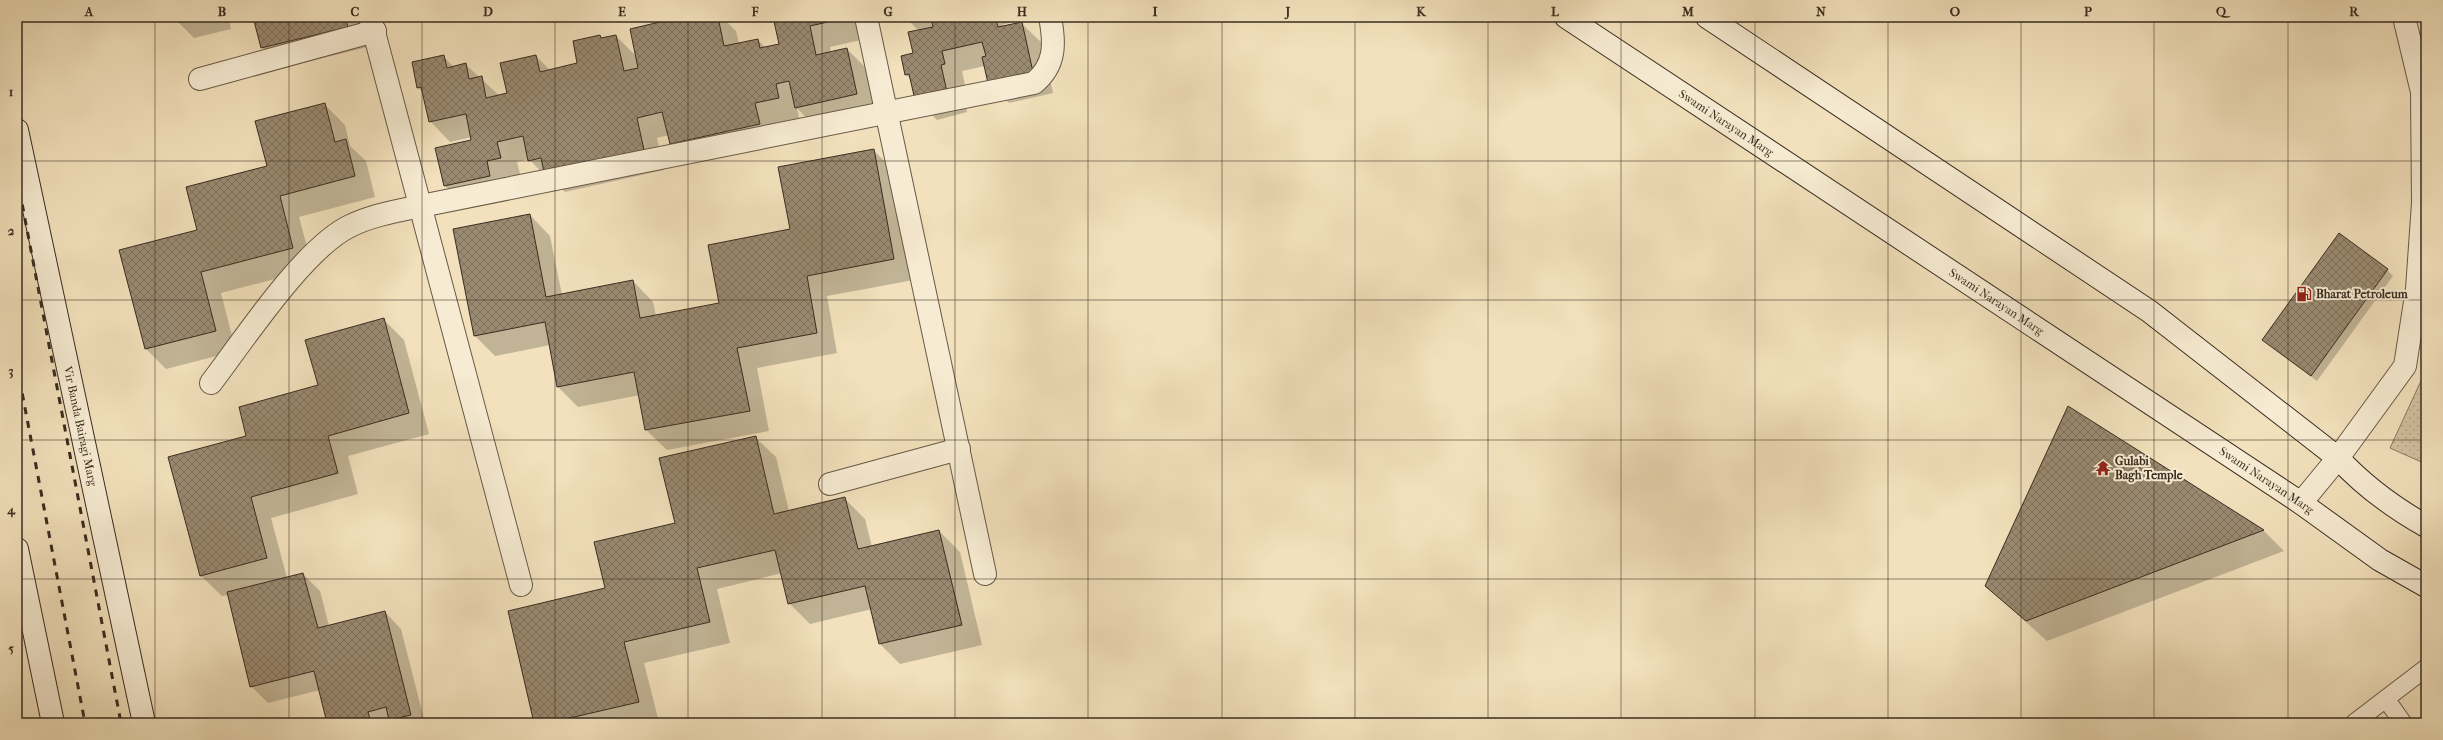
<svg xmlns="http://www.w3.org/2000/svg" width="2443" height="740" font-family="'IM FELL French Canon',serif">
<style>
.park{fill:url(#park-dots);stroke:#867760}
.shadow{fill:#0003}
.building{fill:url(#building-cross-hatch);stroke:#3a2c20}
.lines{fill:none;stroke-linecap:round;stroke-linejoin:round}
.service-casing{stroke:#685947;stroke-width:19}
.minor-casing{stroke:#685947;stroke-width:24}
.secondary-casing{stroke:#3a2c20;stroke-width:24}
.service{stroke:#f7ecd3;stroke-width:17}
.minor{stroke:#f7ecd3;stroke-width:22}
.secondary{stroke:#f7ecd3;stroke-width:22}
.rail{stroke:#3a2c20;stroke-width:3;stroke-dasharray:7 7;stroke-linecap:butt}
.grid{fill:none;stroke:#3a2c20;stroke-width:1;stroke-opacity:0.55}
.labels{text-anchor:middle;stroke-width:4;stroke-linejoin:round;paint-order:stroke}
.street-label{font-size:12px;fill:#3a2c20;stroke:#f7ecd3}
.poi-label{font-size:12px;font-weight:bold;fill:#3a2c20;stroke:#f7ecd3;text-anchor:start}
.neatline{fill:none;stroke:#3a2c20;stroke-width:1.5}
.grid-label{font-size:13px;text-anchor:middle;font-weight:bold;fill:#3a2c20}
</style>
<defs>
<pattern id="park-dots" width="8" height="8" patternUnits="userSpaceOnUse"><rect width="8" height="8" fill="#d3c2a1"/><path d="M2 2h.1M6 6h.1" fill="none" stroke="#b6a78a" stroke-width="1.8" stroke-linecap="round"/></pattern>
<pattern id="building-cross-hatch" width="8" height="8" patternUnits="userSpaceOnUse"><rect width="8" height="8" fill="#9a8a71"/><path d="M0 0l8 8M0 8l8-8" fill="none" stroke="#7f715c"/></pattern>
</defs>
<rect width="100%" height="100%" fill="#f2e1bc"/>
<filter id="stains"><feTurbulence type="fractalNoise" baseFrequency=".005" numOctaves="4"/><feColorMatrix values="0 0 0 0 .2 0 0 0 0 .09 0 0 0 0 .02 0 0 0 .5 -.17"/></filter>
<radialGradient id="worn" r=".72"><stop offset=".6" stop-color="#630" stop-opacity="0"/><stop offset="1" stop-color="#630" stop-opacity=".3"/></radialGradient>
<path class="park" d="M2426,370v94l-36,-16z"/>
<g class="shadow">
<path d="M229,17l2,12 -37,9 -21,-21z"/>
<path d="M254,17h106l8,30 -86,21 -20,-21z"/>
<path d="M685,17h37l14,14 3,13 19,-4 8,8 14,-3 -6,-28h82l5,23 -31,7 1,5 16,-3 20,20 10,45 -61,14 -19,-20 2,10 -24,5 5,21 -89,20 -20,-21 -2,-8 -12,3 7,32 -99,22 -12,-12 -3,1 -21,-22 -12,3 4,16 -56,28 -21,-21 29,-44 -1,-4 -22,5 -20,-21 -6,-28 -6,-5 25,-32 11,11 11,-3 35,32 8,-2 28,-38 14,14 29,-6 21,-28 3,3 13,-3 21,21z"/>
<path d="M905,17h106l1,5 -10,3 2,2 17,-4 21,20 11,50 -44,10 -20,-21 -4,-16 -23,5 3,14 -4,1 6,26 -30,8 -21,-21 -4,-19 -6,-5 -4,-19 12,-2 5,-23z"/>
<path d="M324,104l21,21 5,21 16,15 9,36 -76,20 14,52 -92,24 15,58 -70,18 -20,-20 52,-118 70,-64z"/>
<path d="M873,150l21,20 20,110 -87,16 10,57 -80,15 12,63 -102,19 -21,-20 -6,-35 -62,12 -20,-20 -8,-42 -55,11 -21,-21 56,-120 20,21 12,59 71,-14 20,21 3,14 65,-12 70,-74z"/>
<path d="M2387,270l6,6 -76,105 -54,-41z"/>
<path d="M384,320l20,20 25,94 -81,22 10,38 -87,24 16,60 16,-4 17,17 9,35 56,-14 16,17 24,94h-96l-9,-33 -52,13 -17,-17 -23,-91 -6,1 -21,-20 -32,-118 79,-21 71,-51z"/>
<path d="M2068,407l196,124 20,20 -237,90 -61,-55z"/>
<path d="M755,437l21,20 13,54 56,-12 20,20 7,28 67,-16 21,21 22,93 -82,19 -20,-20 -8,-35 -62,15 -21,-21 -7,-30 -65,16 13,54 -86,20 15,59 -124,1 71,-134 70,-65z"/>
</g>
<g class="building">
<path d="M253,17h92l3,10 -87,21z"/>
<path d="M681,17h37l6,29 34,-7 2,9 19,-4 -6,-27h68v2l-31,7 6,29 31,-7 10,46 -62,14 -6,-27 -13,3 3,14 -24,5 5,21 -90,20 -8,-32 -25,6 7,32 -100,22 -3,-14 -13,3 -5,-25 -26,6 4,16 -14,3 3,15 -46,10 -9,-38 36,-8 -5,-26 -37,8 -8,-35 -4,1 -5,-26 32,-7 3,13 19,-5 3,16 13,-3 4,22 21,-5 -7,-30 36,-8 4,17 37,-9 -4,-22 27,-6 1,3 15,-3 8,36 14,-3 -8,-39z"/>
<path d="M931,17h40l1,5 23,-5 3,10 24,-5 11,50 -45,11 -6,-26 4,-1 -4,-14 -40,9 3,13 -4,1 6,27 -32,8 -6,-26 -4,1 -4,-19 12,-3 -5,-21 25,-5z"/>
<path d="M325,103l10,39 11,-3 9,37 -75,20 13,52 -92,24 15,59 -71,18 -26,-99 78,-20 -11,-43 81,-21 -12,-45z"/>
<path d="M874,149l20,110 -87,17 10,57 -80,15 13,63 -105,19 -11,-58 -77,15 -12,-65 -71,14 -21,-107 77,-15 16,83 87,-17 7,38 79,-15 -11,-58 82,-16 -12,-62z"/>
<path d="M2339,233l49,36 -77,107 -49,-36z"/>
<path d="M384,318l25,95 -81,23 10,37 -87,24 16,61 -67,18 -32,-119 78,-21 -7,-29 79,-22 -13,-45z"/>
<path d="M2068,406l196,124 -238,91 -41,-35z"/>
<path d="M756,436l18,78 71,-17 13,52 81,-19 23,95 -83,19 -14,-58 -77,18 -13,-54 -78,18 13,54 -86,20 15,60 -91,21h-14l-26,-112 97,-23 -11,-46 81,-19 -16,-65z"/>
<path d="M303,573l15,55 67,-17 26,104 -22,5 -3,-13 -18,5 3,11h-26l-1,-3 -17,3 -13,-52 -64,16 -23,-95z"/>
</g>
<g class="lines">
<g class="service-casing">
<g id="service">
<path d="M2386,699l17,24"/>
<path d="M2354,723l72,-55"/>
</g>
</g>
<g class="minor-casing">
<g id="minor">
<path d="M370,17l151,568"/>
<path d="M866,17l119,557"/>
<path d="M200,79l175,-48"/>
<path d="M211,383c32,-42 93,-135 139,-157 22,-11 47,-15 71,-20l613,-123c22,-18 21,-40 16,-66"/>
<path d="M830,484l129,-35"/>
<path d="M2301,503l37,-45 67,-92 12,-77 6,-86 -1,-111 -18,-75"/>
</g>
</g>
<g class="secondary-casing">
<g id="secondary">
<path id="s1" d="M1566,17l735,486 79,57 46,26"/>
<path d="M1707,17l442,294 189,147c25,27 56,50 88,68"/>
<path id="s2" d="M17,130l127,593"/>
<path d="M17,549l36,174"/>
</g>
</g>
<use href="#service" class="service"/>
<use href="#minor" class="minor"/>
<use href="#secondary" class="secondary"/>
<g class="rail">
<path d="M17,177l104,546"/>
<path d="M17,366l68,357"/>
</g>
</g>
<path class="grid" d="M155,17v706M289,17v706M422,17v706M555,17v706M688,17v706M822,17v706M955,17v706M1088,17v706M1222,17v706M1355,17v706M1488,17v706M1621,17v706M1755,17v706M1888,17v706M2021,17v706M2154,17v706M2288,17v706M17,161h2409M17,300h2409M17,440h2409M17,579h2409"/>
<defs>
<g id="fuel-bare" transform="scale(1.2)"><path d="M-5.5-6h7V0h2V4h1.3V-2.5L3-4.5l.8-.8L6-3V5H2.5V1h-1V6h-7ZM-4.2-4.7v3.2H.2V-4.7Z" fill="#8f2418" stroke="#f7ecd3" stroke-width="2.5" paint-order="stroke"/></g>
<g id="temple-bare" transform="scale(1.2)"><path d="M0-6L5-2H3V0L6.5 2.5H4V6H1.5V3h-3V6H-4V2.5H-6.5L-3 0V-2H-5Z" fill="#8f2418" stroke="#f7ecd3" stroke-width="2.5" paint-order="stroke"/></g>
</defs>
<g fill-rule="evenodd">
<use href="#fuel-bare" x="2304" y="294"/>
<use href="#temple-bare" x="2103" y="468"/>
</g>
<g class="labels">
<g class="street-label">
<text dy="4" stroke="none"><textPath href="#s1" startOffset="192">Swami Narayan Marg</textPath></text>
<text dy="4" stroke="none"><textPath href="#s1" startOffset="516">Swami Narayan Marg</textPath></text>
<text dy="4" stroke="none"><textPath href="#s2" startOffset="303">Vir Banda Bairagi Marg</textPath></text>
<text dy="4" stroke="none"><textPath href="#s1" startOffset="840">Swami Narayan Marg</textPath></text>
</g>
<g class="poi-label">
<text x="2316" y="298">Bharat Petroleum</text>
<text x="2115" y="465">Gulabi<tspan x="2115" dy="14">Bagh Temple</tspan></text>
</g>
</g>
<rect width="2443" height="740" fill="none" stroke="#f2e1bc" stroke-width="44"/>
<rect x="22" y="22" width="2399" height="696" class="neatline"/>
<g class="grid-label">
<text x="89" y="16">A</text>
<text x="222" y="16">B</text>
<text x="355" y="16">C</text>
<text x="488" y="16">D</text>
<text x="622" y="16">E</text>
<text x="755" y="16">F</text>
<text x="888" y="16">G</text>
<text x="1022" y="16">H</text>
<text x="1155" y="16">I</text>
<text x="1288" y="16">J</text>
<text x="1421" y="16">K</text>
<text x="1555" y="16">L</text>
<text x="1688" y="16">M</text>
<text x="1821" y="16">N</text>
<text x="1955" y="16">O</text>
<text x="2088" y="16">P</text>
<text x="2221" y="16">Q</text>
<text x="2354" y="16">R</text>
<text x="11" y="96">1</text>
<text x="11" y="235">2</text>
<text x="11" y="375">3</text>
<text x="11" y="514">4</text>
<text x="11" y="653">5</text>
</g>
<rect width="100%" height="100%" filter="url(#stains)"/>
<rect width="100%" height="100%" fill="url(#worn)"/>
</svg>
